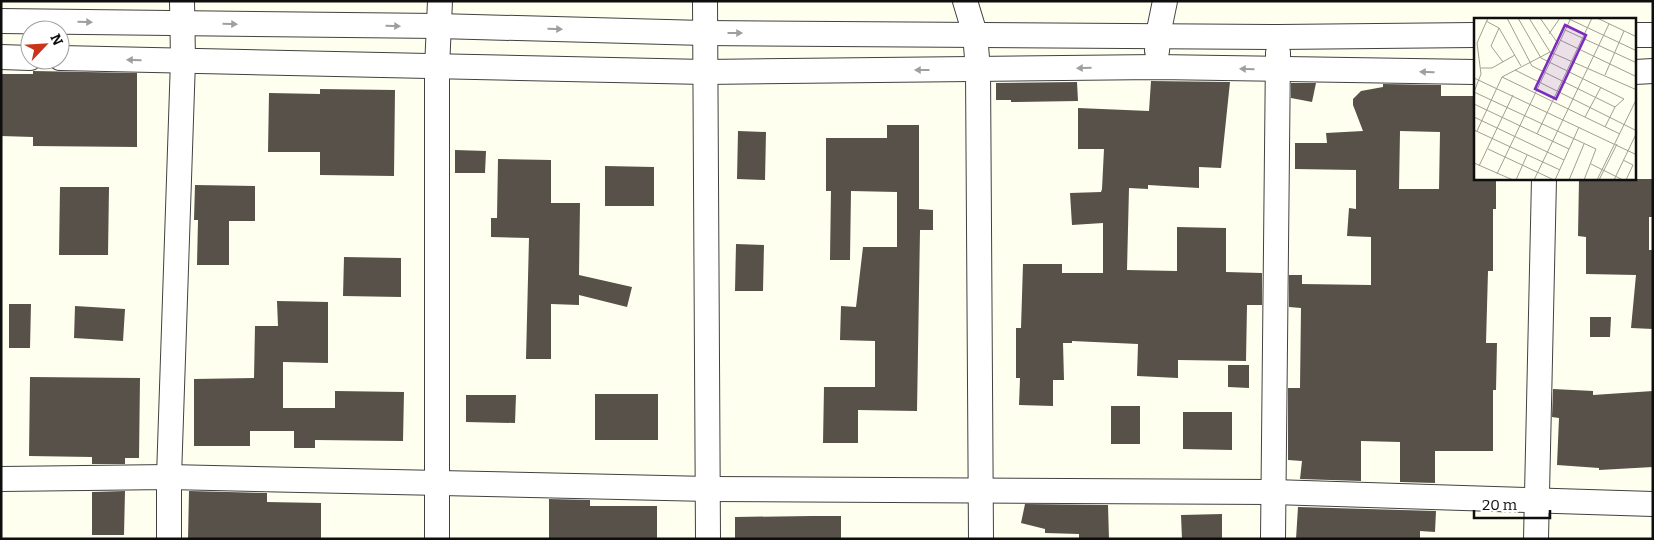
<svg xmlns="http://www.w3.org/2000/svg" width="1654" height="540" font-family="Bitter,serif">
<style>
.building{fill:#575149;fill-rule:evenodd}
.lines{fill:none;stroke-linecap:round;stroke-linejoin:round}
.street-casing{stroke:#414141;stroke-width:26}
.street{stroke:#fff;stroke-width:24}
.oneway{fill:#9f9f9f}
.inset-road{fill:none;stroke:#9f9f95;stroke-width:1}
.view{fill:#7b2cbf;fill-opacity:0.15;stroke:#7b2cbf;stroke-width:2.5}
.inset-edge{fill:none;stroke:#0e0e0e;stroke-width:2.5}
</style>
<rect width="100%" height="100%" fill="#ffffef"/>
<g class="building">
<path d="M33,71l104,2v74l-104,-1v-9l-32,-1v-62h32z"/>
<path d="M1151,81l79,1 -9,86 -22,-1v21l-51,-3v4l-19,-1 -2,82 50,1v-44l49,1v44l36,1v32h-15l-1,56 -68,-1v18l-41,-2 1,-32 -66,-3v2h-9l1,37h-11v26l-34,-1 1,-27h-4v-50h5l2,-64h39v9h41v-50l-31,2 -2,-32 31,-1 1,-3 2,-40h-26v-41l71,3z"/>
<path d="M1077,82l1,19 -67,1v-2h-15v-17z"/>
<path d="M1291,83h25l-4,19 -21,-4z"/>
<path d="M1383,84l58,1v11h34v83h21v30h-3v62h-5l-2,72h11l-1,47h-3v61h-58v32l-35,-1v-40l-39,-1v40l-61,-2 2,-18 -14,-1v-72h12l1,-80 -12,-1v-32h13v9l69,1v-48l-24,-1 2,-28 7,1v-39l-61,-1v-26h32l-1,-10 37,-2 -10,-26v-6l8,-8 22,-4zM1400,131l40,1 -1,57h-40z"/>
<path d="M320,89l75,1 -1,86 -74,-1v-23h-52l1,-59 51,1z"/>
<path d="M887,125h32v84l14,1v20h-13l-3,181 -59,-1v33h-35l1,-56h51v-46l-35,-1 1,-34 15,1 7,-60h34v-55l-46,-1 -1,69h-20l1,-69h-5v-53h61z"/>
<path d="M738,131l28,1 -1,48 -28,-1z"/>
<path d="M455,150l31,1 -1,22h-30z"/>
<path d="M498,159l53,1v43h29l-1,72 53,12 -5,20 -48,-12v10l-28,-1v55h-25l3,-121 -38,-1v-19h6z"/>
<path d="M605,166l49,1v39h-49z"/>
<path d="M1579,179h74v38h-4v33h4v79l-22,-1 5,-53 -50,-1v-37l-8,-1z"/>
<path d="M195,185l60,1v35h-26v44h-32l1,-45h-4z"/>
<path d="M60,187h49l-1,68h-49z"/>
<path d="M736,244l28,1 -1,46h-28z"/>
<path d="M344,257l57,1v39l-58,-1z"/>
<path d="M277,301l51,1v61l-45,-1v46h52v-17l69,1 -1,49 -88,-1v8h-21v-17h-44v15h-56v-67l60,-1 1,-52h23z"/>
<path d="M9,304h22l-1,44h-21z"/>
<path d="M75,306l50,3 -2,32 -49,-3z"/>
<path d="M1590,317h21l-1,20h-20z"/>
<path d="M1228,365h21v23l-21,-1z"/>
<path d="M30,377l110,1 -1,80h-14v6h-33v-7l-63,-1z"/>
<path d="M1553,389l40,2v4l60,-4v76l-54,3v-2l-42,-3 2,-47 -7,-1z"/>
<rect x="595" y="394" width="63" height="46"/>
<path d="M466,395h50l-1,28 -49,-1z"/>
<rect x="1111" y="406" width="29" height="38"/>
<path d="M1183,412h49v38l-49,-1z"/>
<path d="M125,491l-1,44h-32v-43z"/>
<path d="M189,491l78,2v9l54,1v36h-133z"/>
<path d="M549,499l41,1v6h67v33h-108z"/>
<path d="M1025,504l83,1 1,34h-30v-5l-34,-1v-4l-24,-6z"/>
<path d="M1298,507l138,4 -1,21 -15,-1v8h-124z"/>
<path d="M1222,514v25h-40l-1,-24z"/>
<path d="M812,516h29v23h-106v-22z"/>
</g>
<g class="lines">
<g class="street-casing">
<g id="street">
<path d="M705,1l3,538"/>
<path d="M965,1l10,33 3,36 3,469"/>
<path d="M1,21l437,5 266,7 574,4 197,-2"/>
<path d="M1635,35h18"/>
<path d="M1157,51l1,-16 7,-34"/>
<path d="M1,57l29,1"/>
<path d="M60,58l645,14 452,-5 318,5"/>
<path d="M1635,72l18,-1"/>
<path d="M1,479l168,-2 540,12 564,3 380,12"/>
<path d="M169,539v-62l14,-417 -1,-59"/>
<path d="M437,539v-471l3,-67"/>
<path d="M1273,539l5,-486"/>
<path d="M1536,539l8,-360"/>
</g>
</g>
<use href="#street" class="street"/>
</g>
<defs><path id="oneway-solid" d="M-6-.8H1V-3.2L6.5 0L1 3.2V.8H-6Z" transform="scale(1.25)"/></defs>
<g class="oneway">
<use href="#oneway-solid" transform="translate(85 22) rotate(1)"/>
<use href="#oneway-solid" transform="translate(230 24) rotate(1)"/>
<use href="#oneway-solid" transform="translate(393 26) rotate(1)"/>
<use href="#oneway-solid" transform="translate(555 29) rotate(1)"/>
<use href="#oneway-solid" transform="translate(735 33)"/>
<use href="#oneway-solid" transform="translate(134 60) rotate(-179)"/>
<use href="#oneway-solid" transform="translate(1084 68) rotate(179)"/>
<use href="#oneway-solid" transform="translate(1247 69) rotate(-179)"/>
<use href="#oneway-solid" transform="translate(922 70) rotate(-180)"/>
<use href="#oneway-solid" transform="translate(1427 72) rotate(-179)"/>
</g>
<g transform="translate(1474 18)">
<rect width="162" height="162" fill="#ffffef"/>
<path class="inset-road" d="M14,0l-11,25 4,31 -7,18 122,57 -12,31M33,0l25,48 83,41M44,0l23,40 83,41 -9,8 -10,20M55,0l21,34M66,0l19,27M93,0l70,33M123,0l40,19M12,3l13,7 22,38M25,10l-8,18 12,16M91,12l72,33M75,16l11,-16M86,22l77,37M7,50h11l23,-13M41,52l122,61M131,57l19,-44M28,59l118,57M0,60l163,77M0,86l95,45M0,99l90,43M111,99l16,-30M0,112l86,40M3,113l25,-54 48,-25 87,38M63,116l55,-116M14,131l66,31M149,142l10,5 -7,15M0,145l39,17M117,146l32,16M5,148l34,-71M23,156l74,-156M42,162l11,-25M60,162l75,-156M81,162l24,-53M95,162l15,-36M123,162l40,-82M125,162l18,-36M140,162l23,-48"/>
<path class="view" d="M91,7l21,10 -30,64 -21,-10z"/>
<rect width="162" height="162" class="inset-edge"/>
</g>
<rect width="1654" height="540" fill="none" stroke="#0e0e0e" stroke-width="5"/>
<g transform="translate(45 45) rotate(65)"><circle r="24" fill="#ffffff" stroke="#9f9f9f"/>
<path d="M0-4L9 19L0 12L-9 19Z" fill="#c9341a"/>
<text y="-8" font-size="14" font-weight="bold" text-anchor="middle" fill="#0e0e0e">N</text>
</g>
<path d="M1474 510v8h76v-8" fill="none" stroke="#0e0e0e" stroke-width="2.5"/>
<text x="1482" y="510" font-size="15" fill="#0e0e0e" stroke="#ffffff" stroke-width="4" paint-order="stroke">20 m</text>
</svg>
